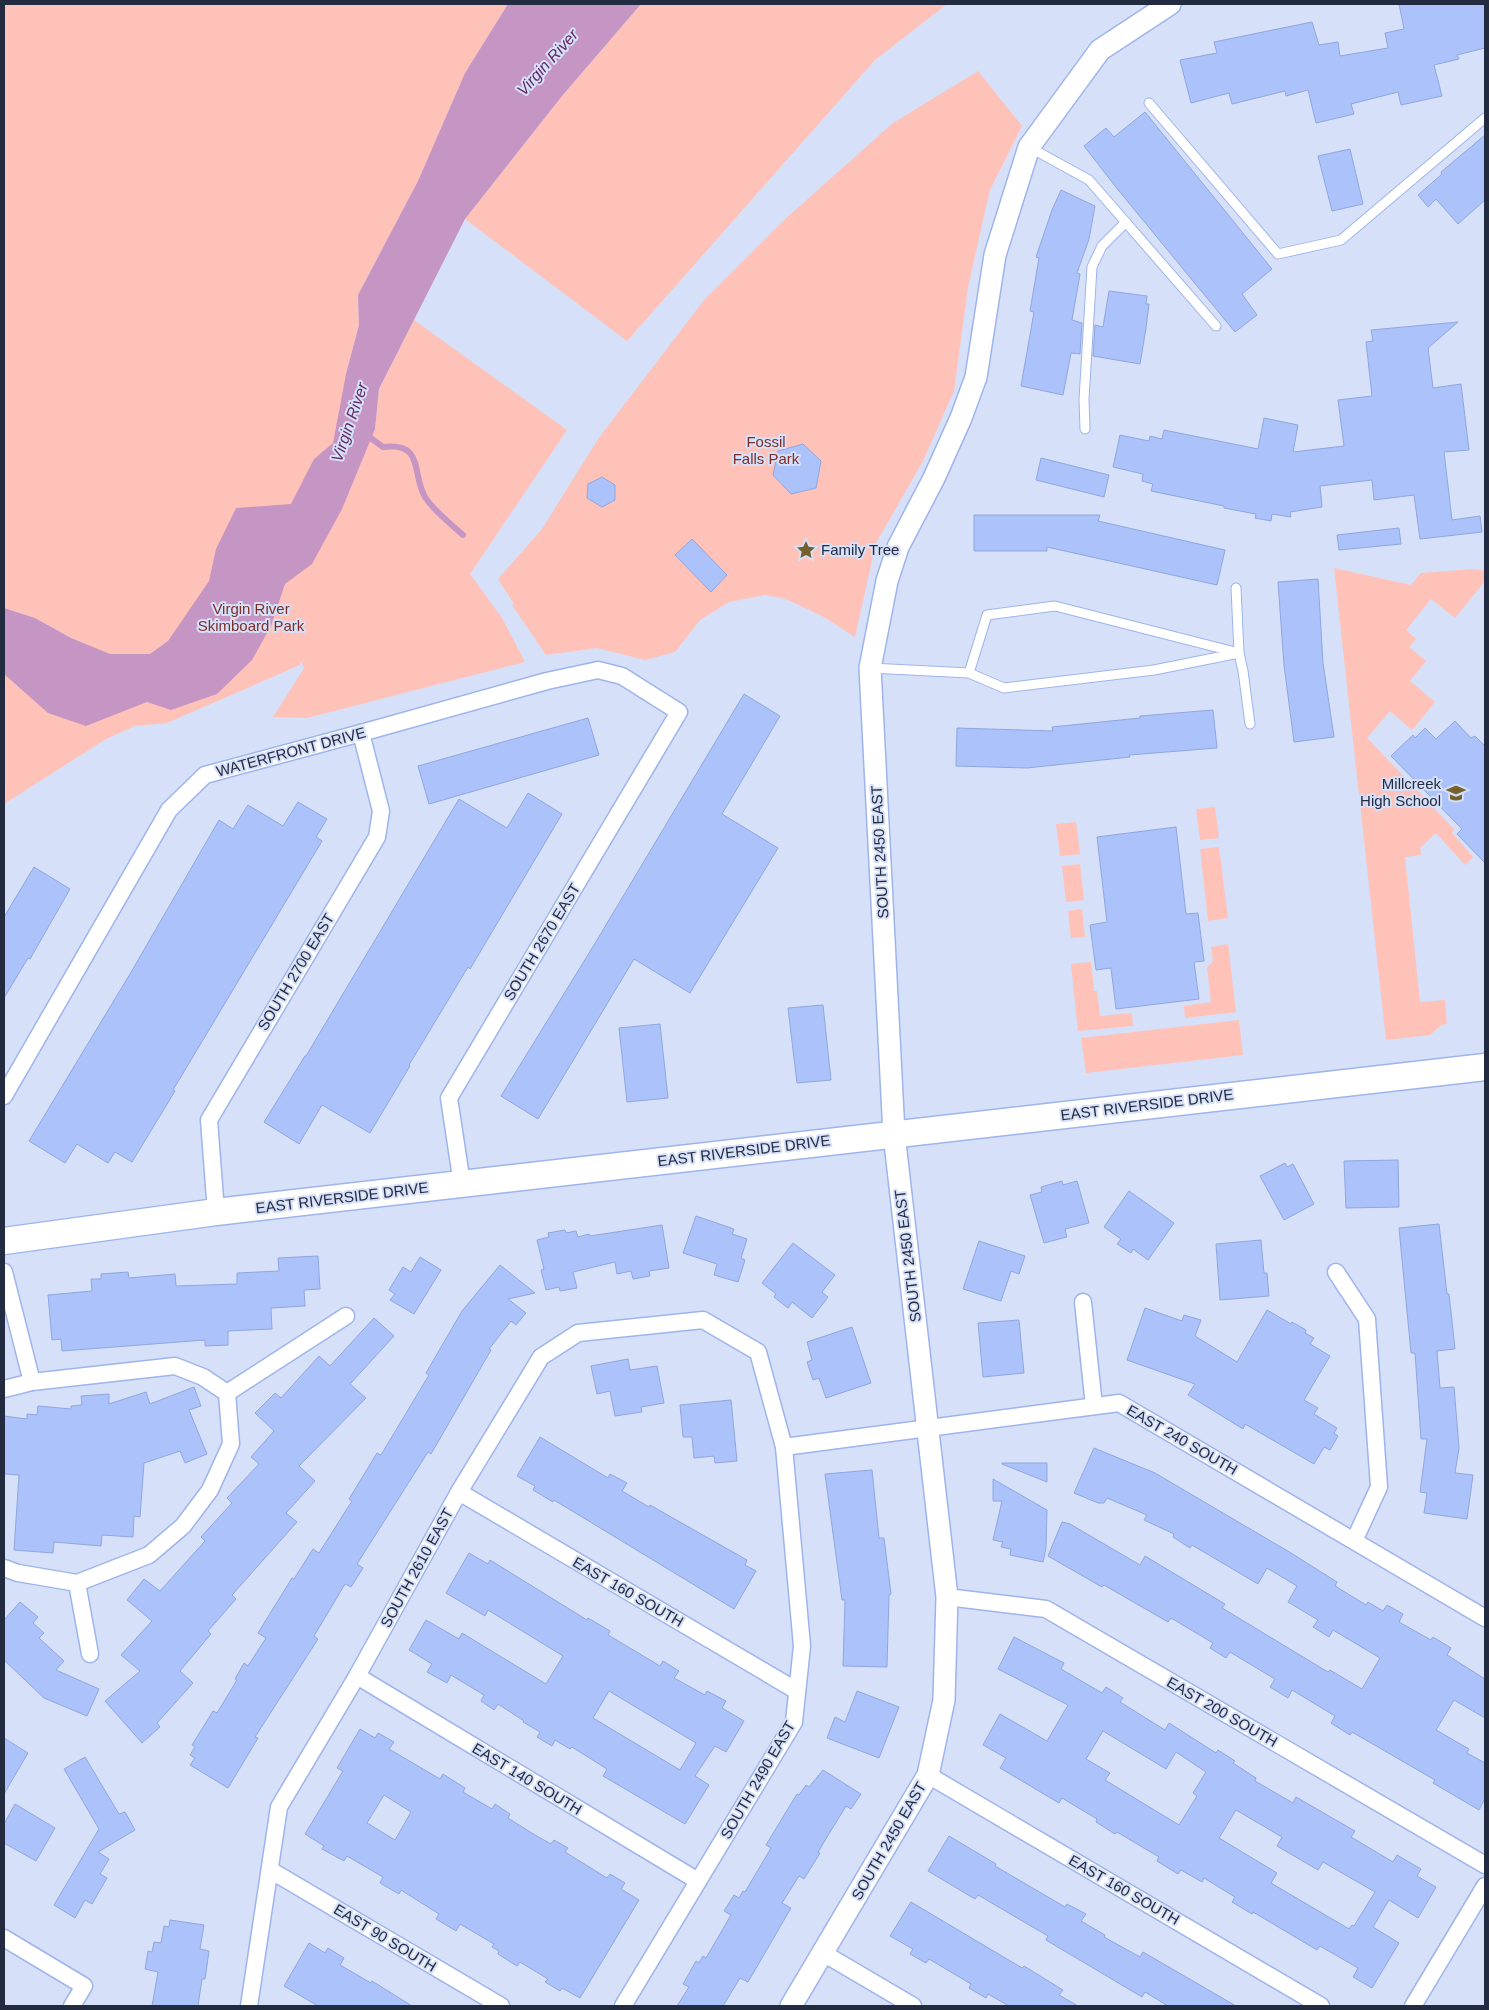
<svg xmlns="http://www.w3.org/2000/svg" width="1489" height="2010" font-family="Arial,sans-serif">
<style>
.green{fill:#ffc2b9}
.water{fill:#c595c3}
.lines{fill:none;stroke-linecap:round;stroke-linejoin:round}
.stream{stroke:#c595c3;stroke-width:6}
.building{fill:#abc2fb;stroke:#90a6de;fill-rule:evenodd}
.service-casing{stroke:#9eb4ed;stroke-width:11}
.minor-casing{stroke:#9eb4ed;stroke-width:19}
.tertiary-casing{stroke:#9eb4ed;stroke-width:24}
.primary-casing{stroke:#9eb4ed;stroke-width:29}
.service{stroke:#fff;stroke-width:9}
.minor{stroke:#fff;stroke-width:16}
.tertiary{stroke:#fff;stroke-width:21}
.primary{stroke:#fff;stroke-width:26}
.labels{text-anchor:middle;stroke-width:4;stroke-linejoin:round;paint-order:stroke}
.park-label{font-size:15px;fill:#7f2e27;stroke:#d6e0f8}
.poi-label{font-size:15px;fill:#232b41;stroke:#d6e0f8;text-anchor:start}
.street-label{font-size:15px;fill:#232b41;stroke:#d6e0f8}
.water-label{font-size:16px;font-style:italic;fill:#622962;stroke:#d6e0f8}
</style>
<rect width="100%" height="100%" fill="#d6e0f8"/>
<g class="green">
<path d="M4,4h504l-43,69 -47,108 -60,114 1,30 -13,49 29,55 4,-40 35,-69 153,110 -97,144 32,44 23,44 -218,56 -34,-1 31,-49 -3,-7 -1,4 -133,58 -32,3 -29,13 -102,65v-130l3,1 66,-36 -38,-21 -31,-10z"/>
<path d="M641,4h306l-72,56 -248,281 -162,-122 97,-123z"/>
<path d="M978,71l44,55 -32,64 -22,97 -14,104 -31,70 -47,82 -21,94 -31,-20 -38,-18 -21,-4 -36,7 -29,18 -25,32 -30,8 -48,-12 -51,7 -34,-50 2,-1 -16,-25 44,-50 56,-90 106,-139 80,-80 109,-97z"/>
<path d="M1334,568l77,17 10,-12 54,-4 10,2v10l-30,37 -24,-19 -25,31 10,9 -7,8 17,14 -16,20 25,21 -23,28 -22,-19 -23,27 87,91 -2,4 21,24 -8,8 -29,-32 -16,15 1,7 -16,2 15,145 25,-2 2,24 -6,1 -11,10 -44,5z"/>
<path d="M1215,807l4,31 -19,2 -4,-31z"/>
<path d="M1076,822l4,32 -20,2 -4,-32z"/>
<path d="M1219,847l9,71 -20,3 -8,-72z"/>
<path d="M1080,864l4,36 -18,2 -4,-36z"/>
<path d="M1082,909l3,28 -14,1 -3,-27z"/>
<path d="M1228,944l8,68 -51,6 -1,-12 27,-4 -4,-34 6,-7 -2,-14z"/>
<path d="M1091,962l3,29h3l3,25 32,-3 1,13 -55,5 -7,-67z"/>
<path d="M1239,1020l4,35 -157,18 -5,-35z"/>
</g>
<path class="water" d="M508,4h133l-79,92 -97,123 -86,170 -4,40 -33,80 -30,55 -27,20 -14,42 -19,34 -35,34 -46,16 -24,-8 -61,24 -38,-13 -44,-39v-66l31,10 36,20 39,16h40l18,-13 41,-60 7,-32 20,-41 55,-4 23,-45 19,-16 13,-69 13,-49 -1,-30 60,-114 47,-108z"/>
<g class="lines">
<path class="stream" d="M365,434l18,13c42,-5 28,26 42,50 8,13 27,28 38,38"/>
</g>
<g class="building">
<path d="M1399,4h86v44l-28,7 2,4 -25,6 8,31 -41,9 -3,-13 -47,12 3,10 -38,9 -8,-33 -22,6 -1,-5 -53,13 -3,-11 -38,10 -11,-43 37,-7 -3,-11 98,-20 7,23 19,-3 2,14 48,-8 -3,-15 19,-4z"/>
<path d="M1145,112l127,157 -30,25 15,21 -22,17 -116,-141 -35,-45 22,-18 8,9z"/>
<path d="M1485,135v65l-27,24 -22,-25 -8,8 -10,-12 24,-21 -1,-2z"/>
<path d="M1350,149l13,55 -31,7 -14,-55z"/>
<path d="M1061,190l34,16 -6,33 -12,34 3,1 -8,46 10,3 -2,31 -9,-1 -8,42 -42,-9 13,-74 -4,-1 9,-53 -3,-1 16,-47z"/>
<path d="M1109,291l38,5 -1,8h3l-3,24 -6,36 -47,-8 2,-31 8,2z"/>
<path d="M1458,322l-30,26 5,40 28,-4 8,66 -25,2 8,68 28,-4 2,16 -62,7 -6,-44 -40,5 -2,-20 -52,6 2,21 -32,5 1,5 -19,-3 -1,7 -16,-3 1,-4 -32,-6v-2l-73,-15 2,-7 -11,-3 1,-7 -30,-7 7,-32 29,6 1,-5 12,3 2,-9 94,19 6,-31 34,7 -5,27 51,-6 -6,-46 34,-4 -6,-54 7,-1 -2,-11z"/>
<path d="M803,444l18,17 -5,27 -25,6 -18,-19 5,-24z"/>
<path d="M1041,458l68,17 -5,22 -68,-17z"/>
<path d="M602,477l13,8v15l-13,7 -15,-9 1,-14z"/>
<path d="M974,515h126l-2,6 127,29 -8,35 -170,-38v4h-73z"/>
<path d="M1399,528l2,16 -62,6 -2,-15z"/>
<path d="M692,539l35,36 -16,17 -36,-37z"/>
<path d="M1318,579l5,84 11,74 -40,5 -10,-77 -6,-83z"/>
<path d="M744,694l36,22 -58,98 56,34 -88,145 -56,-34 -96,160 -37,-23 93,-151z"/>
<path d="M1213,710l4,38 -88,7 1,2 -103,11 -71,-2 1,-38 96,3 -1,-4 88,-9v-2z"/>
<path d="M588,718l11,37 -170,49 -11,-38z"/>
<path d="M1455,721l16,17 4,-2 10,10v117l-28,-29 5,-5 -71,-73 22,-21 2,3 10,-10 11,11z"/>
<path d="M528,793l34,21 -92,155 -2,-2 -59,98 1,1 -40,67 -48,-28 -23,39 -35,-22 41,-66h1l153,-257 48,29z"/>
<path d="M298,802l29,17 -11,18 6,4 -149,249 2,1 -43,71 -17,-10 -7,11 -31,-19 -12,19 -36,-22 101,-167 89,-154 14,9 15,-24 35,21z"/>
<path d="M1176,827l10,87 12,-1 6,48 -10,1 5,37 -83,10 -5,-41 -15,2 -6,-45 17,-3 -10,-85z"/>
<path d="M34,867l36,22 -40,70 -2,-1 -24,40v-81z"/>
<path d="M823,1005l8,75 -34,3 -9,-75z"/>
<path d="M660,1024l8,74 -41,4 -8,-74z"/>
<path d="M1398,1160l1,47 -53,1 -2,-47z"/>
<path d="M1285,1163l2,4 6,-3 21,40 -30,16 -24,-44z"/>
<path d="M1062,1181l1,4 14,-4 12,42 -24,6 2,8 -23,6 -14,-48 12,-3 -1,-5z"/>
<path d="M1129,1191l45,32 -26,37 -15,-11 -2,4 -14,-9 4,-5 -17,-12z"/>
<path d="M696,1216l38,13 -2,5 15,5 -6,19 4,2 -7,22 -24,-7 3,-11 -34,-11z"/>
<path d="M1439,1224l8,70h2l6,55 -18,2 3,37 14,-1 5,61 -4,25 18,2 -6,44 -43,-6 3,-20 -7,-1 7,-53h-6l-6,-86h-4l-12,-125z"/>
<path d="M662,1225l7,43 -20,3 1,5 -17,3 -2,-8 -14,3 -2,-12 -42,10 4,16 -17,3 -1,-4 -13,3 -5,-20 3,-1 -7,-29 12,-3 -1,-4 17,-3 1,3 10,-2 2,6 11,-3 1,2z"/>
<path d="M1261,1240l3,33h3l2,23 -49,4 -4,-56z"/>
<path d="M979,1241l46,15 -6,18 -8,-3 -10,30 -38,-12z"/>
<path d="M793,1243l42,32 -13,17 6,5 -16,21 -20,-16 -4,6 -14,-11 2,-3 -14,-11z"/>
<path d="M318,1256l2,33 -16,1 1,16 -34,2 1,21 -44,2v14l-23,1v-6l-143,11 -1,-12 -9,1 -4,-45 44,-4 -1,-12h10v-5l27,-2 1,6 46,-4 1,12 61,-2v-11l42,-2 -1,-13z"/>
<path d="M420,1257l21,13 -27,44 -24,-14 5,-6 -6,-4 14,-23 8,5z"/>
<path d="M500,1265l35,28 -27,6 18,14 -10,12 -5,-4 -22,28 2,1 -60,104 -3,-2 -71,112 6,4 -12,19 -6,-3 -31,52 4,3 -63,98 3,1 -30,50 -38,-23 5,-7 -5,-3 5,-8 -3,-2 21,-34 4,2 20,-33 -2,-1 9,-16 4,3 18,-28 -8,-5 34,-55 2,1 19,-30 6,4 33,-52 -3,-2 28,-46 4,2 48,-80 -3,-2 36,-62z"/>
<path d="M1145,1308l37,13 2,-6 17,5 -6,16 42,26 30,-52 24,14 1,-2 14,8 -1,3 9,5 -4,6 20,12 -26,44 14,8 -4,6 23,14 -3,5 4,3 -8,14 -6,-3 -10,17 -69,-40 -2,5 -55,-34 7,-11 -68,-24z"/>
<path d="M374,1318l20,18 -44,48 16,14 -67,68 16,15 -29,32 11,9 -65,73 4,4 -28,32 3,3 -31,37 13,12 -36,40 3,4 -18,16 -37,-42 35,-30 -19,-16 31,-34 -25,-21 17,-21 16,12 45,-50 -4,-4 31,-34 -5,-5 32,-34 -8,-7 23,-26 -19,-18 20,-20 6,5 38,-42 11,10z"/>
<path d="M1019,1320l5,53 -41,4 -5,-54z"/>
<path d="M852,1327l19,56 -45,15 -7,-20 -6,2 -6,-18 5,-2 -5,-18z"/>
<path d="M628,1359l2,11 27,-4 7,37 -23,4 1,5 -27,4 -5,-25 -13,3 -6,-28z"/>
<path d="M194,1387l7,19 -12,4 18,44 -22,9 -5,-12 -36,12 -4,54 -6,-1 -1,21 -31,-2 -1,11 -47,-4 -1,11 -39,-3 5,-75 -15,-1v-58l23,3v-5l10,1 1,-9 33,3v-3l11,-1 -1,-9 28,-2v10l37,-12 4,12z"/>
<path d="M731,1400l6,61 -22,2 -1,-7 -20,2 -2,-21h-9l-3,-32z"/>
<path d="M540,1437l68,41 2,-4 17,9 -5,8 27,16 1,-2 97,55 -2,5 11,6 -22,38 -180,-109 -1,2 -20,-12 2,-4 -18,-10z"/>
<path d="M1094,1448l61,25 136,80 46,29 -2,4 31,19 2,-3 15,9 4,-6 16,9 -4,8 32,18 2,-3 18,11 -4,7 38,24v39l-31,-18 -18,30 33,19 -2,4 18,10v35l-6,12 -46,-27 2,-3 -83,-48 -2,3 -19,-12 4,-7 -43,-26 -4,8 -18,-11 5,-8 -45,-27 -4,6 -16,-10 3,-5 -42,-25 -3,4 -64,-37 -2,2 -54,-31 14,-34 8,2 70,41 5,-9 80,48 -3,4 106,64 2,-2 32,19 18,-31 -47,-28 -4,7 -16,-10 5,-7 -30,-18 9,-16 -30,-18 -9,16 -66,-39 -2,3 -17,-11 1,-3 -30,-14 3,-5 -40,-17 -3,5h-6l-24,-10z"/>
<path d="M1002,1463h45v19l-45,-18z"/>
<path d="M872,1470l7,68h5l7,56 -2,1 -2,72 -44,-1 2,-66h-3l-17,-126z"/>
<path d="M993,1479l54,31 -1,38 -3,14 -33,-7 1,-6 -10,-2 2,-5 -10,-2 9,-39h-9z"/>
<path d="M469,1553l19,11 2,-4 97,60 1,-2 22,13 -2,4 52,31 3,-5 16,10 -5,7 31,17 2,-4 19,10 -4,7 22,13 -18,31 -11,-6 -20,30 14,9 -24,39 -82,-48 4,-7 -35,-22 -2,2 -15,-9 -3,6 -15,-9 3,-5 -17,-10 1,-1 -26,-17 -4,6 -13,-9 3,-6 -33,-20 -4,8 -20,-11 5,-8 -23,-14 17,-30 33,19 3,-6 84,51 17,-28 -75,-46 -3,6 -39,-23zM609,1691l87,52 -16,27 -87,-52z"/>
<path d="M20,1602l18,15 -5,6 11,10 -5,5 25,23 -8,9 43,19 -12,27 -43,-18 -40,-38v-40z"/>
<path d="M1014,1637l50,26 -3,6 41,24 4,-6 17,11 -3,4 45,28 4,-7 47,30 2,-3 17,11 -2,2 23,15 -1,3 38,22 3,-6 38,22 21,12 -4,6 42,25 4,-7 24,14 -4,7 19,11 -18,31 -29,-18 -16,27 26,16 -27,45 -19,-11 5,-9 -38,-22 -3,4 -64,-38 -1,2 -20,-12 3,-5 -31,-19 -2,4 -21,-12 -3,4 -21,-13 2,-4 -42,-25 -2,2 -19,-12 1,-3 -35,-21 -3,5 -59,-35 6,-10 -23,-13 17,-31 47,27 21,-36 -70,-36zM1103,1731l63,38 10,-17 30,20 -13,21 4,3 -18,29 -74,-45 5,-7 -24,-14zM1236,1810l46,27 -5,9 41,24 5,-8 52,30 -21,34 -2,-1 -3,4 -78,-46 6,-10 -58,-35z"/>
<path d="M857,1691l42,16 -20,51 -52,-20 8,-21 10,5z"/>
<path d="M360,1729l15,9 3,-5 16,9 -5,7 51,30 3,-5 22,14 -2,4 29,17 3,-5 15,10 -2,4 27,17 16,9 3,-4 14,8 -3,4 42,26 3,-4 15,9 -4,6 18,11 -59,98 -18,-10 -2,3 -15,-9 3,-3 -28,-17 -3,4 -19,-12 1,-3 -7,-4 2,-3 -34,-20 -4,7 -20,-12 3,-5 -38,-24 -2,4 -19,-11 3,-6 -36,-21 -3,5 -22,-12 2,-3 -19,-12 38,-63 -6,-3zM384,1795l27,17 -16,28 -28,-17z"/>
<path d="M4,1738l24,15 -24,41z"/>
<path d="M85,1757l34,57 6,-2 10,18 -37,22 11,7 -9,15 7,4 -15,26 -7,-4 -10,18 -21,-13 45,-76 -35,-60z"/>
<path d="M823,1770l38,24 -10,15 -5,-3 -28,46 2,1 -16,26 -5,-3 -17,27 9,5 -43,74 -8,-4 -17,28h-46l12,-19 -6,-3 13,-23 3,2 4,-7 3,2 25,-43 -7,-4 10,-16 5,3 4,-7 2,1 26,-44 -5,-3 31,-51 2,1 7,-10 3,2z"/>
<path d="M15,1804l40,24 -19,33 -32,-18v-19z"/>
<path d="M949,1836l47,28 -1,2 70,41 2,-3 19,10 -5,7 24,14 -1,2 36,20 3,-5 93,54h-68l-23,-14 -3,5 -96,-57 2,-4 -70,-41 -3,4 -47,-28z"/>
<path d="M911,1902l111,66 2,-2 39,24 -4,5 19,11h-69l-21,-12 -2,4 -17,-10 2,-4 -42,-25 -3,4 -16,-9 3,-5 -23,-13z"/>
<path d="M170,1920l34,5 -4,24 9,2 -4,28h-3l-4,27h-46l6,-34 -13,-3 3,-18 4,1 2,-10 7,1 3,-17 5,1z"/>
<path d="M309,1943l16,10 3,-5 16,10 -4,7 31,18 1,-2 40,25h-94l-34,-20z"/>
</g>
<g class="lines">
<g class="service-casing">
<g id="service">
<path d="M1149,103l129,151 63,-14 144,-122"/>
<path d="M1029,147l60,33 127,146"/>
<path d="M1085,429l-1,-30 8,-132 10,-21 24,-24"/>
<path d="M870,668l99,5 35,15 150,-18 85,-17 -3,-65"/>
<path d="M969,673l18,-58 68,-9 184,47 4,18 7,53"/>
</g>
</g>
<g class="minor-casing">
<g id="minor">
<path d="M4,1096l165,-286 36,-35 156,-42 186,-52 51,-11 24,6 57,36 -230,386 13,86"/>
<path d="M216,1212l-7,-92 168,-283 4,-26 -20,-78"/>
<path d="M4,1272l28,110"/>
<path d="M1336,1272l31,47 12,168 -25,54"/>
<path d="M1083,1302l11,104"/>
<path d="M4,1389l28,-7 143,-16 28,11 24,16"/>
<path d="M227,1393l119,-77"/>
<path d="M784,1447l335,-44 366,215"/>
<path d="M459,1492l338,199"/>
<path d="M4,1568l14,5 59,10 72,-28 34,-29 27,-36 21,-46 -4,-51"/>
<path d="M77,1583l13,71"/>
<path d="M947,1597l99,12 439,256"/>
<path d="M357,1676l341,205"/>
<path d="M928,1775l393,231"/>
<path d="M270,1870l231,136"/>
<path d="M4,1938l80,48 -12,20"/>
<path d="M823,1953l90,53"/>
<path d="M249,2006l30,-199 78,-131 102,-184 82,-135 37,-24 125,-13 55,32 26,95 18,199 -8,76 -171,284"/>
<path d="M1413,2006l72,-120"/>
</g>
</g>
<g class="tertiary-casing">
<path id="tertiary" d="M791,2006l137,-231 16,-75 3,-103 -53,-463 -24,-466 17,-87 11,-34 36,-69 27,-60 15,-41 19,-122 34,-108 71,-97 70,-46"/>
</g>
<g class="primary-casing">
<path id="primary" d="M4,1241l212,-29 1269,-145"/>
</g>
<use href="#service" class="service"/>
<use href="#minor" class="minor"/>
<use href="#tertiary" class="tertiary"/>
<use href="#primary" class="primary"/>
</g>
<defs>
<g id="sight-bare" transform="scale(1.5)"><path d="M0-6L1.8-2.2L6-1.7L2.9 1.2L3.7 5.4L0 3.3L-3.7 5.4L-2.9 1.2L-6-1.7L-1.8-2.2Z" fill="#756130" stroke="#d6e0f8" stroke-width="2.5" paint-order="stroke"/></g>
<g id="school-bare" transform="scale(1.5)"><path d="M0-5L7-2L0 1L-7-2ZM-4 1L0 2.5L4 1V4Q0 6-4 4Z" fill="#756130" stroke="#d6e0f8" stroke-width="2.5" paint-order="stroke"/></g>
</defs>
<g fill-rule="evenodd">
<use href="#sight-bare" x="806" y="550"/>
<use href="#school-bare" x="1456" y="793"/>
</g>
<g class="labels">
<g class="park-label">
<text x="766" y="447">Fossil<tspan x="766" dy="17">Falls Park</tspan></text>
<text x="251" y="614">Virgin River<tspan x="251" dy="17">Skimboard Park</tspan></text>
</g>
<g class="poi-label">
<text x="821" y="555">Family Tree</text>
<text x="1441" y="789" text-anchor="end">Millcreek<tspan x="1441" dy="17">High School</tspan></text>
</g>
<g class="street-label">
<text transform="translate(291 752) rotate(-15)" y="5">WATERFRONT DRIVE</text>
<text transform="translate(880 852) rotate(-93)" y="5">SOUTH 2450 EAST</text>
<text transform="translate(542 942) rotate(-59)" y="5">SOUTH 2670 EAST</text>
<text transform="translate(296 972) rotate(-59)" y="5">SOUTH 2700 EAST</text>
<text transform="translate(1147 1105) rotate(-7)" y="5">EAST RIVERSIDE DRIVE</text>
<text transform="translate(744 1151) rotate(-7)" y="5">EAST RIVERSIDE DRIVE</text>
<text transform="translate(342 1198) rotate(-7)" y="5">EAST RIVERSIDE DRIVE</text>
<text transform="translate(908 1256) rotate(-97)" y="5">SOUTH 2450 EAST</text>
<text transform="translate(1182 1440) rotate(30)" y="5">EAST 240 SOUTH</text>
<text transform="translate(417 1568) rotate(-61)" y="5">SOUTH 2610 EAST</text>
<text transform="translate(628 1592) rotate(30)" y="5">EAST 160 SOUTH</text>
<text transform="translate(1222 1712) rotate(30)" y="5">EAST 200 SOUTH</text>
<text transform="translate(527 1779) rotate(31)" y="5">EAST 140 SOUTH</text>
<text transform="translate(758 1780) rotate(-60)" y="5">SOUTH 2490 EAST</text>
<text transform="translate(889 1841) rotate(-60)" y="5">SOUTH 2450 EAST</text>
<text transform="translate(1124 1890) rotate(30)" y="5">EAST 160 SOUTH</text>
<text transform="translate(385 1938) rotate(31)" y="5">EAST 90 SOUTH</text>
</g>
<g class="water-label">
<text transform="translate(547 62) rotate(-48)" y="6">Virgin River</text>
<text transform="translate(349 422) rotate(-71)" y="6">Virgin River</text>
</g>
</g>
<rect width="1489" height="2010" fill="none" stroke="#232b41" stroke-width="10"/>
</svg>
